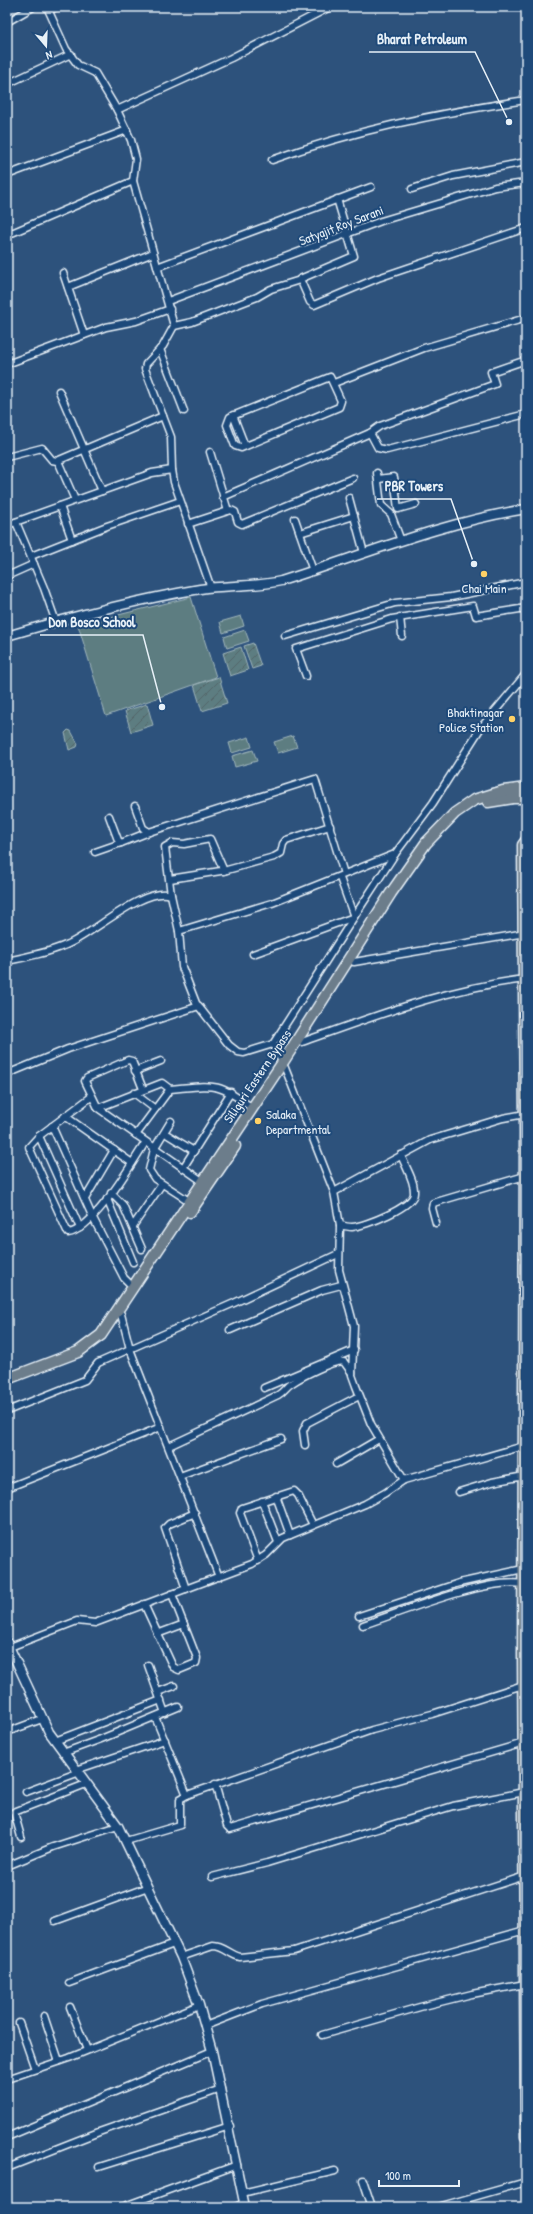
<svg xmlns="http://www.w3.org/2000/svg" width="533" height="2214" font-family="'Patrick Hand',sans-serif">
<style>
.garden{fill:url(#garden-furrows);stroke:#a2b7bc}
.pitch{fill:#5d7d81;stroke:#a2b7bc}
.lines{fill:none;stroke-linecap:round;stroke-linejoin:round}
.minor-casing{stroke:#e8f1f8;stroke-width:9}
.tertiary-casing{stroke:#e8f1f8;stroke-width:11}
.primary-casing{stroke:#e8f1f8;stroke-width:13}
.trunk-casing{stroke:#e8f1f8;stroke-width:13}
.minor{stroke:#1f4a7a;stroke-width:6}
.tertiary{stroke:#1f4a7a;stroke-width:8}
.primary{stroke:#6c7d8b;stroke-width:10}
.trunk{stroke:#6c7d8b;stroke-width:10}
.poi-dot{fill:#ffd166;stroke:#1f4a7a;stroke-width:1.5}
.labels{text-anchor:middle;stroke-width:4;stroke-linejoin:round;paint-order:stroke}
.street-label{font-size:13px;fill:#e8f1f8;stroke:#1f4a7a}
.poi-label{font-size:13px;fill:#e8f1f8;stroke:#1f4a7a}
.leader{fill:none;stroke:#e8f1f8;stroke-width:1.5}
.callout-dot{fill:#e8f1f8;stroke:#1f4a7a;stroke-width:1.5}
.callout-label{font-size:14px;text-anchor:middle;font-weight:bold;fill:#e8f1f8;stroke:#1f4a7a;stroke-width:4;stroke-linejoin:round;paint-order:stroke}
</style>
<defs>
<pattern id="garden-furrows" width="10" height="10" patternUnits="userSpaceOnUse"><rect width="10" height="10" fill="#5d7d81"/><path d="M-1 1l2-2M0 10L10 0M9 11l2-2" fill="none" stroke="#536568"/></pattern>
</defs>
<rect width="100%" height="100%" fill="#2d527c"/>
<filter id="ink" filterUnits="userSpaceOnUse"><feTurbulence type="fractalNoise" baseFrequency=".025" numOctaves="2"/><feDisplacementMap in="SourceGraphic" scale="8" xChannelSelector="R" yChannelSelector="G"/><feConvolveMatrix kernelMatrix="1 2 1 2 8 2 1 2 1" color-interpolation-filters="sRGB"/></filter>
<g filter="url(#ink)">
<g class="garden">
<path d="M253,643l8,23 -9,3 -8,-23z"/>
<path d="M241,647l7,23 -18,6 -7,-23z"/>
<path d="M219,677l8,26 -25,8 -8,-26z"/>
<path d="M147,704l6,21 -22,7 -6,-21z"/>
<path d="M68,730l3,1 7,13 -1,3 -8,3 -4,-17z"/>
</g>
<g class="pitch">
<path d="M191,597l25,80 -110,39 -28,-91z"/>
<path d="M241,616l3,10 -21,7 -3,-11z"/>
<path d="M245,630l4,11 -22,7 -3,-11z"/>
<path d="M293,736l4,11 -19,6 -4,-11z"/>
<path d="M249,737l3,10 -20,6 -3,-10z"/>
<path d="M253,750l4,11 -22,6 -3,-11z"/>
</g>
<g class="lines">
<g class="minor-casing">
<g id="minor">
<path d="M47,7l19,42 12,16 17,8 22,37 14,30 5,19 -3,22 41,145 -11,20 -17,18 -1,5 26,68 1,33 2,12 37,106"/>
<path d="M49,10l8,-3"/>
<path d="M7,22l26,-15"/>
<path d="M7,84l64,-30"/>
<path d="M117,110l114,-52 99,-51"/>
<path d="M272,160c82,-30 167,-47 254,-60"/>
<path d="M7,175l120,-45"/>
<path d="M412,189l41,-13 73,-14"/>
<path d="M337,199l17,57 -54,23 10,23 4,3 64,-27 148,-50"/>
<path d="M7,235l126,-54"/>
<path d="M157,267l214,-80"/>
<path d="M63,273l21,62"/>
<path d="M68,287l85,-34"/>
<path d="M168,301l213,-80 114,-34 31,-4"/>
<path d="M174,326l18,-4 65,-25 14,-8 29,-9"/>
<path d="M160,349l24,62"/>
<path d="M7,364l99,-37 30,-6 34,-12"/>
<path d="M330,377l11,24 -2,6 -98,41 -6,-2 -8,-21 3,-8z"/>
<path d="M334,383l90,-35 102,-30"/>
<path d="M59,391l43,100"/>
<path d="M233,415l12,31"/>
<path d="M370,433l8,15 9,2 139,-36"/>
<path d="M210,452l18,59"/>
<path d="M7,457l35,-9 10,12 5,1 106,-45"/>
<path d="M58,461l17,39"/>
<path d="M377,473l4,32 10,9 10,27"/>
<path d="M378,479l16,-2 4,32 18,-5"/>
<path d="M223,497l147,-64 10,-7 115,-42 -4,-12 35,-12"/>
<path d="M349,498l15,55"/>
<path d="M60,506l12,34"/>
<path d="M295,519l18,52"/>
<path d="M16,522l28,66 12,34"/>
<path d="M188,524l43,-14 4,2 3,10 4,2 111,-46"/>
<path d="M7,525l145,-52 20,-3"/>
<path d="M300,533l54,-17"/>
<path d="M31,556l76,-30 73,-25"/>
<path d="M7,576l27,-12"/>
<path d="M400,617l2,19"/>
<path d="M285,636l110,-33 56,-6 75,-15"/>
<path d="M306,676l-10,-27 96,-30 81,-13 3,10 50,-8"/>
<path d="M135,806l8,22 6,4 166,-53 29,95"/>
<path d="M109,816l9,24 3,3 28,-11"/>
<path d="M95,852l26,-9"/>
<path d="M224,871l-14,-32 -26,5 -12,-1 -7,4 6,48 8,36 3,36 14,36 33,42 9,7 6,1 29,-9"/>
<path d="M170,879l57,-9 47,-13 7,-4 2,-9 3,-4 44,-14"/>
<path d="M179,931l93,-28 123,-49"/>
<path d="M253,954l101,-37 -14,-39"/>
<path d="M7,961c20,-4 40,-8 59,-16 26,-10 79,-60 105,-50"/>
<path d="M354,962l171,-29"/>
<path d="M302,1042c73,-26 146,-54 223,-63"/>
<path d="M135,1071l26,-10"/>
<path d="M7,1074l61,-25 131,-43"/>
<path d="M143,1089l-11,-28 -4,-1 -41,18 -2,3 13,27 104,73"/>
<path d="M134,1093l21,16"/>
<path d="M91,1097l-52,39 -10,11 39,86c25,-3 63,-68 77,-90"/>
<path d="M98,1108l64,-25 8,6c43,-4 47,-8 82,19"/>
<path d="M65,1116l67,47"/>
<path d="M171,1121l-17,28 -5,21 6,9 34,22"/>
<path d="M52,1126l41,92 31,60 9,9"/>
<path d="M136,1135l34,-46"/>
<path d="M168,1135l26,16"/>
<path d="M39,1136l41,92"/>
<path d="M183,1168l48,-76"/>
<path d="M334,1192l96,-52 73,-22 22,-4"/>
<path d="M111,1193l12,12 19,44"/>
<path d="M85,1199l29,-49"/>
<path d="M107,1199l26,63"/>
<path d="M436,1223l-4,-15 1,-5 92,-27"/>
<path d="M340,1225c4,1 8,2 12,2 13,-1 62,-20 62,-34 1,-12 -9,-27 -13,-38"/>
<path d="M133,1226l29,-42"/>
<path d="M121,1314l9,35 89,228"/>
<path d="M230,1330l92,-40 19,-5"/>
<path d="M264,1388l90,-38"/>
<path d="M7,1411l78,-31 13,-17 136,-60 104,-49"/>
<path d="M305,1445l-2,-14 4,-8 52,-27"/>
<path d="M169,1446l109,-51c6,-3 8,-9 14,-12 9,-6 43,-24 52,-21l8,11"/>
<path d="M336,1464l43,-25"/>
<path d="M180,1476l101,-37"/>
<path d="M404,1480l-33,-56 -15,-38 -4,-11 2,-49 -15,-56 1,-45 -6,-33 -49,-124 -12,-24 81,-127 41,-63 38,-51 47,-74 46,-55"/>
<path d="M7,1488l154,-61"/>
<path d="M459,1492l33,-10 32,-6"/>
<path d="M276,1496l14,39"/>
<path d="M262,1501l16,41"/>
<path d="M258,1561l-18,-48 2,-5 52,-17 4,4 15,30"/>
<path d="M186,1589l-21,-61 4,-4 26,-11"/>
<path d="M144,1604l29,63 6,3 17,-7 1,-5 -25,-64"/>
<path d="M359,1616l100,-33 64,-14"/>
<path d="M363,1625c39,-13 121,-47 160,-41"/>
<path d="M157,1634l27,-10"/>
<path d="M10,1647l67,-26 18,2 157,-59 14,-9 17,-17 82,-34 20,-11 19,-13 120,-34"/>
<path d="M148,1665l17,48"/>
<path d="M158,1692l16,-6"/>
<path d="M155,1717l32,78"/>
<path d="M7,1732l35,-13"/>
<path d="M55,1741l106,-41"/>
<path d="M63,1753l38,-14 77,-32"/>
<path d="M76,1770l89,-30"/>
<path d="M215,1784l12,42 3,3 294,-86"/>
<path d="M26,1792l51,-19"/>
<path d="M21,1837l-7,-25 72,-28"/>
<path d="M126,1841l54,-16v-26l7,-4 185,-65 60,-16 91,-29"/>
<path d="M7,1866l46,-19 65,-21"/>
<path d="M212,1877l55,-14 186,-57 71,-14"/>
<path d="M55,1921l93,-34"/>
<path d="M181,1957l32,-11c11,0 17,9 27,11l54,-6 231,-75"/>
<path d="M69,1983l105,-39"/>
<path d="M70,2007l17,43"/>
<path d="M44,2016l15,45"/>
<path d="M19,2023l16,46"/>
<path d="M205,2026l57,-22 263,-74"/>
<path d="M322,2035l98,-28 52,-13 53,-10"/>
<path d="M7,2079l62,-21 130,-53"/>
<path d="M7,2137l205,-86"/>
<path d="M99,2167l131,-41"/>
<path d="M7,2168l92,-36 122,-43"/>
<path d="M363,2180l9,27"/>
<path d="M242,2193l93,-22"/>
<path d="M122,2207l115,-42"/>
<path d="M235,2207l9,-4"/>
<path d="M438,2207l88,-25"/>
</g>
</g>
<g class="tertiary-casing">
<g id="tertiary">
<path d="M7,636c63,-19 128,-36 193,-47 27,-4 54,-2 81,-8 83,-26 158,-58 245,-72"/>
<path d="M7,1642l42,90 69,94 63,131 18,48 13,46 33,156"/>
</g>
</g>
<g class="primary-casing">
<g id="primary">
<path d="M488,802l25,-4h13"/>
<path d="M190,1212l45,-66"/>
<path d="M7,1379l71,-27 23,-17 182,-273 108,-169 35,-50 29,-30 19,-13 29,-9 23,-3"/>
</g>
</g>
<g class="trunk-casing">
<path id="trunk" d="M526,841l-3,4 2,288 -2,521 3,483"/>
</g>
<use href="#minor" class="minor"/>
<use href="#tertiary" class="tertiary"/>
<use href="#primary" class="primary"/>
<use href="#trunk" class="trunk"/>
</g>
</g>
<g class="poi-dot">
<circle cx="484" cy="574" r="4"/>
<circle cx="512" cy="719" r="4"/>
<circle cx="258" cy="1121" r="4"/>
</g>
<g class="labels">
<g class="street-label">
<text transform="translate(341 225) rotate(-21)" y="5">Satyajit Roy Sarani</text>
<text transform="translate(257 1076) rotate(-56)" y="5">Siliguri Eastern Bypass</text>
</g>
<g class="poi-label">
<text x="484" y="593">Chai Main</text>
<text x="504" y="717" text-anchor="end">Bhaktinagar<tspan x="504" dy="15">Police Station</tspan></text>
<text x="266" y="1119" text-anchor="start">Salaka<tspan x="266" dy="15">Departmental</tspan></text>
</g>
</g>
<path class="leader" d="M509 122L475 52H369M474 564L451 499H377M162 707L143 635H40"/>
<g class="callout-dot">
<circle cx="509" cy="122" r="4"/>
<circle cx="474" cy="564" r="4"/>
<circle cx="162" cy="707" r="4"/>
</g>
<g class="callout-label">
<text x="422" y="44">Bharat Petroleum</text>
<text x="414" y="491">PBR Towers</text>
<text x="92" y="627">Don Bosco School</text>
</g>
<rect width="533" height="2214" fill="none" stroke="#1f4a7a" stroke-width="24"/>
<rect x="12" y="12" width="509" height="2190" fill="none" stroke="#e8f1f8" stroke-width="1.5" filter="url(#ink)"/>
<g transform="translate(46 46) rotate(161)" stroke="#1f4a7a" stroke-width="3" paint-order="stroke">
<path d="M0-3L7 15L0 10L-7 15Z" fill="#e8f1f8"/>
<text y="-6" font-size="11" font-weight="bold" text-anchor="middle" fill="#e8f1f8">N</text>
</g>
<path d="M379 2180v6h80v-6" fill="none" stroke="#e8f1f8" stroke-width="2"/>
<text x="385" y="2180" font-size="12" fill="#e8f1f8" stroke="#1f4a7a" stroke-width="3" paint-order="stroke">100 m</text>
</svg>
